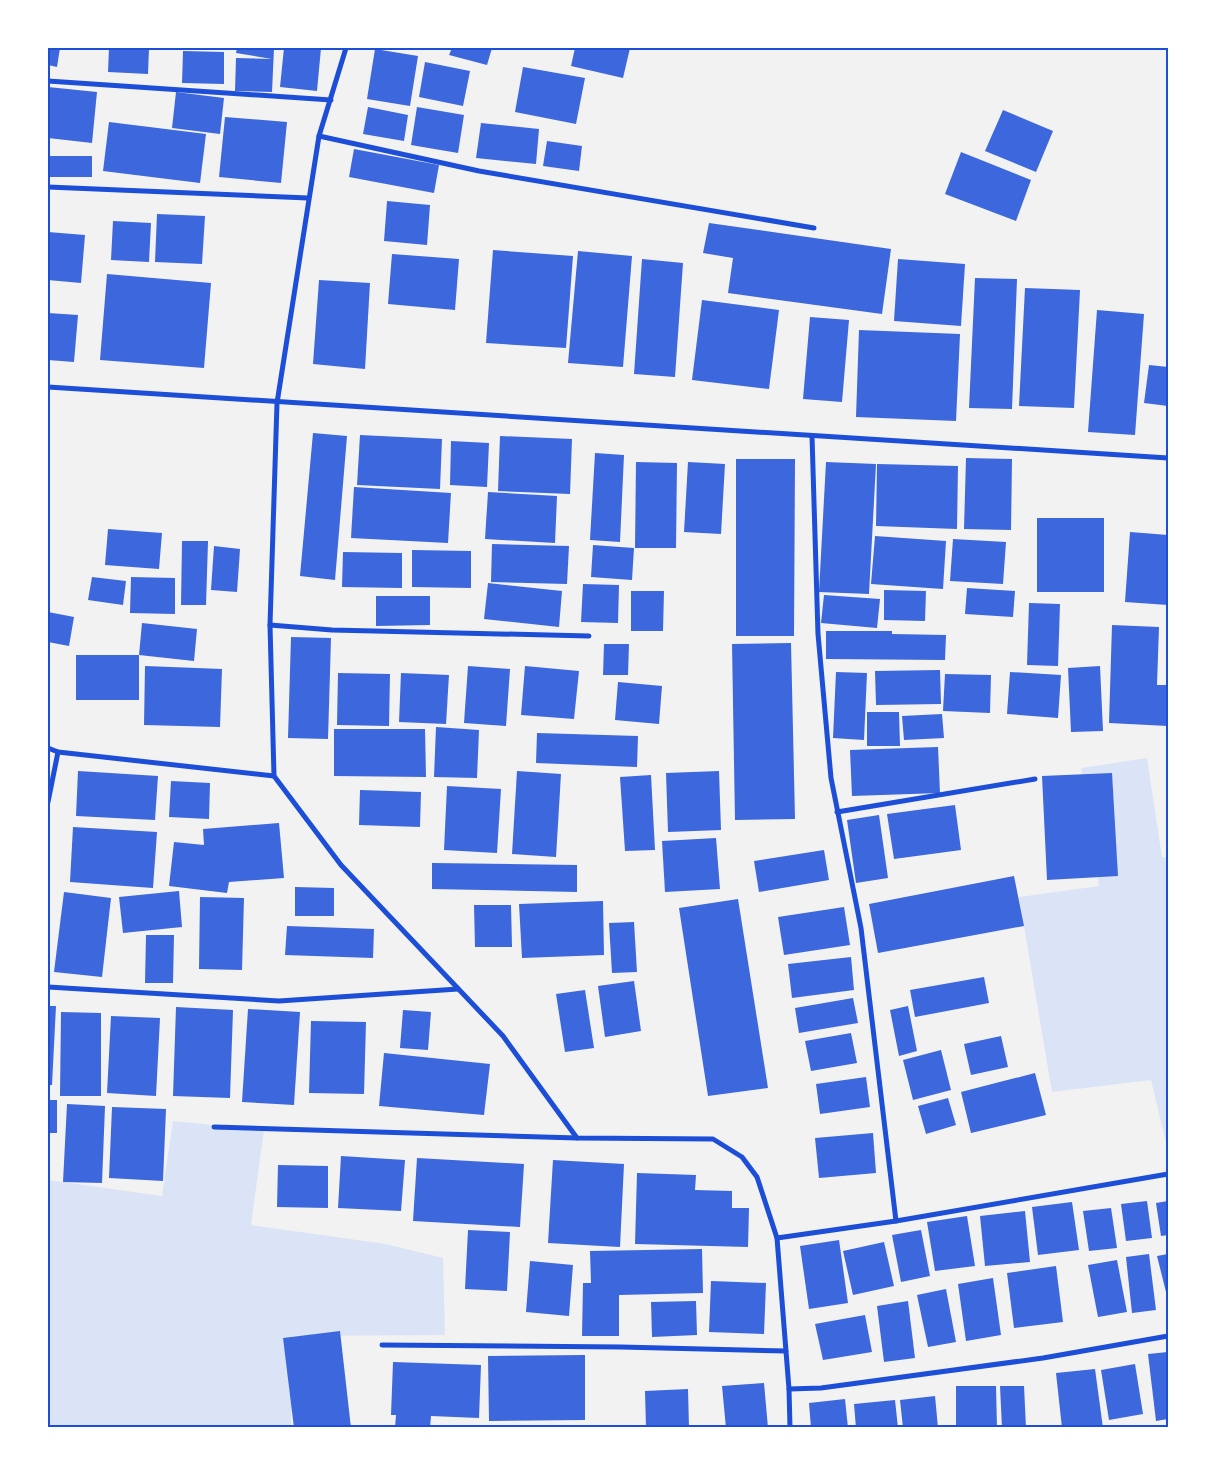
<svg xmlns="http://www.w3.org/2000/svg" width="1216" height="1475" font-family="'Exo 2',sans-serif">
<style>
.green{fill:#dbe4f7}
.building{fill:#3d67dc}
.lines{fill:none;stroke-linecap:round;stroke-linejoin:round}
.minor{stroke:#1d4ed8;stroke-width:5}
.neatline{fill:none;stroke:#1d4ed8;stroke-width:2}
</style>
<rect width="100%" height="100%" fill="#f2f2f2"/>
<g class="green">
<path d="M1147,758l15,99 6,1v293l-17,-71 -99,12 -33,-195 80,-11 -18,-118z"/>
<path d="M173,1121l91,9 -13,95 135,19 57,14 2,77 -152,1 -2,91 -243,1v-248l114,16z"/>
</g>
<g class="building">
<path d="M48,48h12l-3,19 -9,-2z"/>
<path d="M109,48h40l-1,26 -40,-2z"/>
<path d="M237,48h37l-2,44 -37,-1 1,-33 36,1 -36,-6z"/>
<path d="M284,48h37l-4,43 -37,-4z"/>
<path d="M452,48h40l-5,17 -38,-10z"/>
<path d="M575,48h55l-7,30 -52,-12z"/>
<path d="M375,49l43,7 -8,50 -43,-7z"/>
<path d="M183,51l41,1v32l-42,-1z"/>
<path d="M425,62l45,9 -7,35 -44,-9z"/>
<path d="M523,67l62,11 -9,46 -61,-12z"/>
<path d="M48,87l49,5 -5,51 -44,-5z"/>
<path d="M176,92l48,6 -4,36 -48,-6z"/>
<path d="M368,107l40,8 -4,26 -41,-7z"/>
<path d="M417,107l47,8 -6,38 -47,-8z"/>
<path d="M1003,110l50,21 -17,41 -51,-21z"/>
<path d="M225,117l62,5 -6,61 -62,-6z"/>
<path d="M109,122l97,12 -6,49 -97,-12z"/>
<path d="M481,123l58,6 -3,35 -60,-6z"/>
<path d="M547,141l35,5 -3,25 -36,-5z"/>
<path d="M354,149l85,16 -5,28 -85,-16z"/>
<path d="M961,152l70,28 -15,41 -71,-27z"/>
<rect x="48" y="156" width="44" height="21"/>
<path d="M387,201l43,4 -3,40 -43,-4z"/>
<path d="M157,214l48,2 -3,48 -47,-2z"/>
<path d="M113,221l38,2 -2,39 -38,-2z"/>
<path d="M709,223l182,26 -9,65 -154,-21 5,-35 -30,-5z"/>
<path d="M48,232l37,3 -4,48 -33,-3z"/>
<path d="M493,250l80,6 -7,92 -80,-5z"/>
<path d="M578,251l54,5 -9,111 -55,-4z"/>
<path d="M392,254l67,5 -4,51 -67,-6z"/>
<path d="M642,259l41,4 -8,114 -41,-3z"/>
<path d="M898,259l67,5 -4,62 -67,-5z"/>
<path d="M107,274l104,9 -7,85 -104,-8z"/>
<path d="M975,278l42,1 -5,130 -43,-1z"/>
<path d="M319,280l51,3 -5,86 -52,-5z"/>
<path d="M1025,288l55,2 -6,118 -55,-2z"/>
<path d="M702,300l77,10 -10,79 -77,-9z"/>
<path d="M1097,310l47,4 -9,121 -47,-3z"/>
<path d="M48,313l30,2 -4,47 -26,-2z"/>
<path d="M810,317l39,3 -7,82 -39,-3z"/>
<path d="M859,330l101,4 -4,87 -100,-4z"/>
<path d="M1149,365l19,2v39l-24,-3z"/>
<path d="M313,433l34,3 -12,144 -35,-4z"/>
<path d="M360,435l82,4 -2,50 -83,-4z"/>
<path d="M500,436l72,3 -2,55 -72,-3z"/>
<path d="M451,441l38,2 -2,44 -37,-2z"/>
<path d="M595,453l29,2 -4,87 -30,-2z"/>
<path d="M966,458l46,1 -1,71 -47,-1z"/>
<path d="M736,459h59l-1,177h-58z"/>
<path d="M636,462l41,1 -1,85h-41z"/>
<path d="M688,462l37,2 -4,70 -37,-2z"/>
<path d="M826,462l50,2 -7,130 -50,-2z"/>
<path d="M877,464l81,2 -1,63 -81,-3z"/>
<path d="M354,487l97,6 -3,50 -97,-5z"/>
<path d="M488,492l69,4 -2,47 -70,-4z"/>
<rect x="1037" y="518" width="67" height="74"/>
<path d="M108,529l54,4 -3,36 -54,-4z"/>
<path d="M1130,532l38,3v70l-43,-3z"/>
<path d="M875,536l71,5 -3,48 -72,-5z"/>
<path d="M953,539l53,3 -3,42 -53,-3z"/>
<path d="M182,541h26l-2,64h-25z"/>
<path d="M492,544l77,2 -2,38 -76,-2z"/>
<path d="M593,545l41,3 -2,32 -41,-3z"/>
<path d="M214,546l26,3 -3,43 -26,-2z"/>
<path d="M412,550l59,1v37l-59,-1z"/>
<path d="M343,552l59,1v35l-60,-1z"/>
<path d="M92,577l34,4 -3,24 -35,-5z"/>
<path d="M131,577l44,1v36l-45,-1z"/>
<path d="M488,583l74,8 -3,36 -75,-8z"/>
<path d="M583,584l36,1 -1,38 -37,-1z"/>
<path d="M967,588l48,3 -2,26 -48,-3z"/>
<path d="M884,590l42,1 -1,30 -41,-1z"/>
<path d="M631,591h33l-1,40h-32z"/>
<path d="M824,595l56,4 -3,29 -56,-5z"/>
<path d="M376,596h54v29l-54,1z"/>
<path d="M1029,603l31,1 -2,62 -31,-1z"/>
<path d="M48,612l26,5 -5,29 -21,-4z"/>
<path d="M142,623l55,6 -3,32 -55,-6v45h-63v-45h63z"/>
<path d="M1112,625l47,2 -2,58h11v41l-59,-3z"/>
<path d="M826,631h66v3l54,1 -1,25 -119,-1z"/>
<path d="M291,637l40,1 -3,101 -40,-1z"/>
<path d="M791,643l4,176 -60,1 -3,-176z"/>
<path d="M604,644h25l-1,31h-25z"/>
<path d="M145,666l77,3 -2,58 -76,-2z"/>
<path d="M468,666l42,3 -4,57 -42,-3z"/>
<path d="M525,666l54,5 -5,48 -53,-4z"/>
<path d="M1100,666l3,65 -32,1 -3,-64z"/>
<path d="M940,670l1,34 -65,1 -1,-34z"/>
<path d="M836,672l31,1 -3,67 -31,-2z"/>
<path d="M1010,672l51,3 -3,43 -51,-4z"/>
<path d="M338,673l52,1 -1,52 -52,-1z"/>
<path d="M401,673l48,2 -3,49 -47,-2z"/>
<path d="M945,674l46,1 -1,38 -47,-2z"/>
<path d="M618,682l44,4 -3,38 -44,-4z"/>
<path d="M867,712h32l1,34h-33z"/>
<path d="M942,714l2,24 -40,2 -2,-24z"/>
<path d="M436,727l43,3 -2,48 -43,-1z"/>
<path d="M334,729h91l1,48 -92,-1z"/>
<path d="M537,733l101,3 -1,31 -101,-4z"/>
<path d="M938,747l2,46 -88,3 -2,-46z"/>
<path d="M78,771l80,5 -3,44 -79,-4z"/>
<path d="M517,771l44,3 -5,83 -44,-3z"/>
<path d="M719,771l2,59 -53,2 -2,-59z"/>
<path d="M1112,773l6,103 -71,4 -5,-104z"/>
<path d="M651,775l4,75 -30,1 -5,-74z"/>
<path d="M171,781l39,2 -1,36 -40,-2z"/>
<path d="M447,786l54,3 -4,64 -53,-3z"/>
<path d="M360,790l61,2 -1,35 -61,-2z"/>
<path d="M955,805l6,45 -67,9 -7,-45z"/>
<path d="M879,815l9,63 -32,5 -9,-63z"/>
<path d="M279,823l5,55 -55,4 -2,11 -58,-7 5,-44 30,3 -1,-16z"/>
<path d="M73,827l84,5 -4,56 -83,-6z"/>
<path d="M716,838l4,51 -55,3 -3,-51z"/>
<path d="M824,850l5,30 -70,12 -5,-31z"/>
<path d="M432,863l145,2v27l-145,-3z"/>
<path d="M1014,876l10,50 -146,27 -9,-49z"/>
<path d="M295,887l39,1v28h-39z"/>
<path d="M179,891l3,36 -59,6 -4,-36z"/>
<path d="M64,892l47,6 -9,79 -48,-5z"/>
<path d="M200,897l44,1 -2,72 -43,-1z"/>
<path d="M738,899l30,189 -60,8 -29,-188z"/>
<path d="M603,901l1,54 -82,3 -3,-54z"/>
<path d="M474,905h37l1,42h-37z"/>
<path d="M844,907l6,38 -66,10 -6,-38z"/>
<path d="M634,922l3,50 -25,1 -3,-50z"/>
<path d="M287,926l87,3 -1,29 -88,-3z"/>
<path d="M146,935h28l-1,48h-28z"/>
<path d="M851,957l3,33 -62,8 -4,-34z"/>
<path d="M984,977l5,26 -74,14 -5,-27z"/>
<path d="M634,981l7,50 -36,6 -7,-51z"/>
<path d="M585,990l9,58 -29,4 -9,-58z"/>
<path d="M853,998l5,25 -59,10 -4,-25z"/>
<path d="M48,1006h8l-4,79h-4z"/>
<path d="M908,1006l9,45 -18,5 -9,-46z"/>
<path d="M176,1007l57,3 -3,88 -57,-2z"/>
<path d="M248,1009l52,3 -6,93 -52,-3z"/>
<path d="M403,1010l28,2 -3,38 -28,-2z"/>
<path d="M61,1012l40,1v83h-41z"/>
<path d="M111,1016l49,2 -4,78 -49,-3z"/>
<path d="M311,1021l55,1 -2,72 -55,-1z"/>
<path d="M851,1033l6,30 -46,8 -6,-30z"/>
<path d="M1001,1036l7,31 -37,8 -7,-31z"/>
<path d="M941,1050l10,40 -38,10 -10,-40z"/>
<path d="M384,1053l106,11 -6,51 -105,-9z"/>
<path d="M1035,1073l11,42 -75,18 -10,-41z"/>
<path d="M866,1077l4,30 -50,7 -4,-30z"/>
<path d="M948,1098l8,27 -30,9 -8,-28z"/>
<rect x="48" y="1100" width="9" height="33"/>
<path d="M67,1104l38,2 -3,77 -39,-1z"/>
<path d="M112,1107l54,2 -3,72 -54,-3z"/>
<path d="M873,1133l3,40 -57,5 -4,-40z"/>
<path d="M341,1156l64,4 -4,51 -63,-3z"/>
<path d="M417,1158l107,6 -4,63 -107,-6z"/>
<path d="M553,1160l71,4 -4,83 -72,-4z"/>
<path d="M278,1165l50,1v42l-51,-1z"/>
<path d="M637,1173l59,2 -1,15 37,1v17h17l-1,39 -113,-3z"/>
<path d="M1147,1201l5,37 -26,3 -5,-37z"/>
<path d="M1168,1201v34l-7,1 -5,-33z"/>
<path d="M1072,1202l7,48 -41,5 -6,-48z"/>
<path d="M1111,1208l6,40 -28,3 -6,-40z"/>
<path d="M1025,1211l5,51 -45,4 -5,-50z"/>
<path d="M967,1216l8,50 -40,5 -8,-49z"/>
<path d="M468,1230l42,2 -3,59 -42,-2z"/>
<path d="M921,1230l9,46 -29,6 -9,-47z"/>
<path d="M839,1240l9,63 -39,6 -9,-63z"/>
<path d="M884,1242l10,44 -41,9 -10,-44z"/>
<path d="M702,1249l1,44 -84,2v41h-37l1,-53h8l-1,-32z"/>
<path d="M1149,1254l7,56 -24,3 -6,-56z"/>
<path d="M1168,1254v46l-11,-44z"/>
<path d="M1117,1260l10,52 -29,5 -10,-52z"/>
<path d="M530,1261l43,4 -4,51 -43,-4z"/>
<path d="M1056,1266l7,56 -49,6 -7,-55z"/>
<path d="M993,1278l8,57 -35,6 -8,-57z"/>
<path d="M711,1281l55,2 -2,51 -55,-2z"/>
<path d="M946,1289l10,53 -28,5 -11,-52z"/>
<path d="M696,1301l1,34 -45,2 -1,-35z"/>
<path d="M908,1301l7,57 -31,4 -7,-56z"/>
<path d="M865,1315l7,37 -49,8 -8,-36z"/>
<path d="M340,1331l11,97h-57l-11,-90z"/>
<path d="M1168,1352v67l-12,2 -8,-67z"/>
<path d="M585,1355v65l-96,1 -1,-65z"/>
<path d="M393,1362l88,3 -2,53 -48,-2 -1,12h-35l1,-13h-5z"/>
<path d="M1135,1364l8,50 -34,6 -8,-50z"/>
<path d="M1095,1369l8,59h-41l-6,-55z"/>
<path d="M764,1383l4,45h-42l-4,-42z"/>
<path d="M956,1386h40l1,42h-41z"/>
<path d="M1000,1386h24l2,42h-24z"/>
<path d="M688,1389l1,39h-43l-1,-37z"/>
<path d="M935,1396l3,32h-35l-3,-28z"/>
<path d="M845,1399l3,29h-37l-2,-25z"/>
<path d="M895,1400l3,28h-42l-2,-24z"/>
</g>
<g class="lines">
<g class="minor">
<path d="M346,48l-27,88 -42,267 -7,222 4,151 67,89 162,171 74,102 136,1 29,18 15,20 20,61 12,151 1,39"/>
<path d="M48,81l283,19"/>
<path d="M319,136l160,35 335,57"/>
<path d="M48,187l260,11"/>
<path d="M48,387l1120,71"/>
<path d="M812,436l6,198 13,144 30,150 35,293"/>
<path d="M270,625l62,5 257,6"/>
<path d="M48,748l10,4 216,24"/>
<path d="M48,802l10,-50"/>
<path d="M837,812l198,-33"/>
<path d="M48,987l231,14 179,-12"/>
<path d="M214,1127l363,11"/>
<path d="M777,1238l119,-17 272,-47"/>
<path d="M382,1345l239,2 165,4"/>
<path d="M789,1389l32,-1 222,-30 125,-22"/>
</g>
</g>
<rect width="1216" height="1475" fill="none" stroke="#ffffff" stroke-width="98"/>
<rect x="49" y="49" width="1118" height="1377" class="neatline"/>
</svg>
